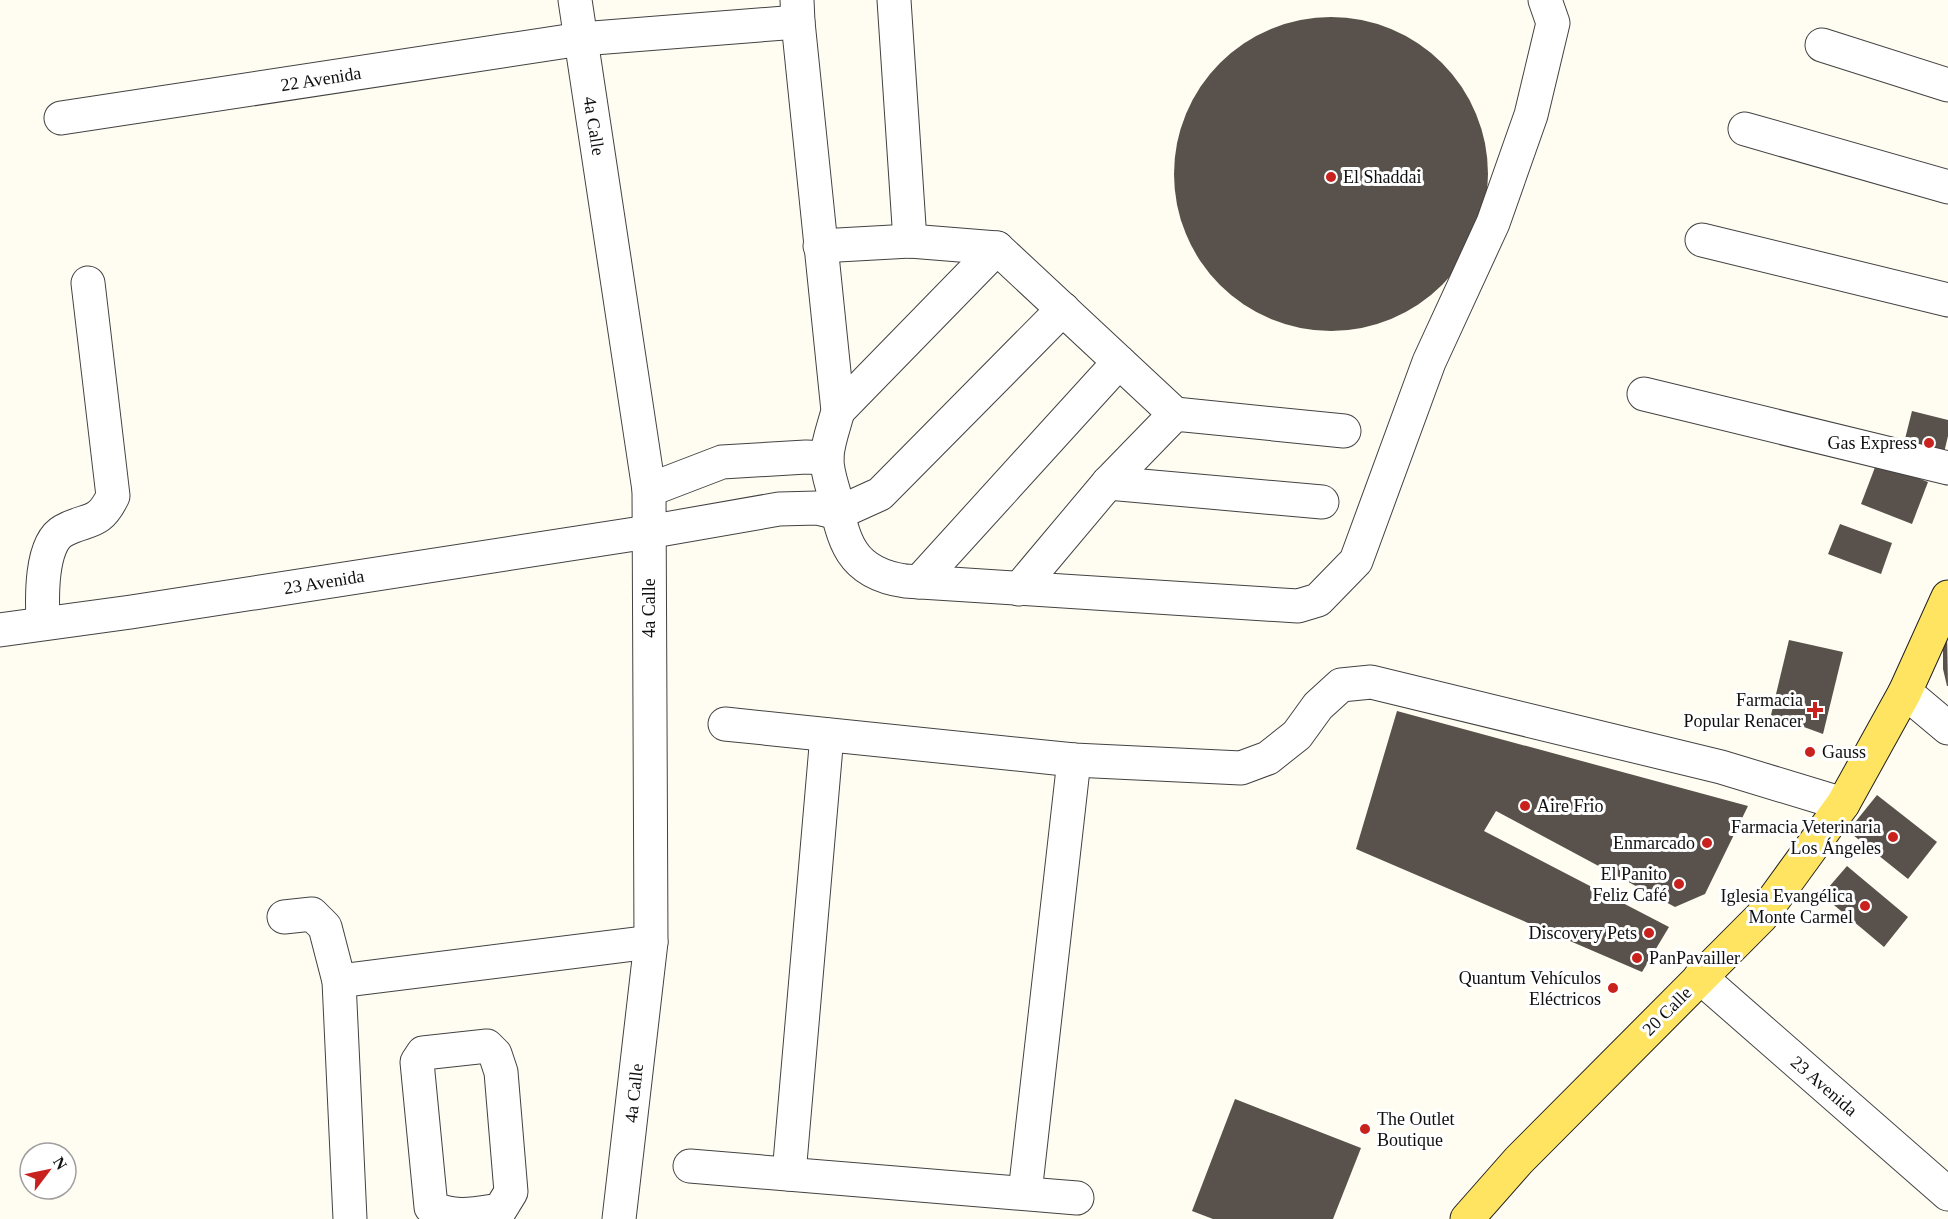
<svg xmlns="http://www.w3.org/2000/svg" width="1948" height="1219" font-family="Georgia,serif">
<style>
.building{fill:#59514b}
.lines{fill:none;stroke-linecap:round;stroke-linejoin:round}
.minor-casing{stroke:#424242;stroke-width:35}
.major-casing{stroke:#202020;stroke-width:35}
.minor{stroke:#fff;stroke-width:33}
.major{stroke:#ffe462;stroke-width:33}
.poi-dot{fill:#c9211e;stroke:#fff;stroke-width:2}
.labels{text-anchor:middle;stroke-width:6;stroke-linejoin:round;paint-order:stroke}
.street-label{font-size:18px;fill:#0f0f0f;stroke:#fff}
.poi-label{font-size:18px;fill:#0f0f0f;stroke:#fff;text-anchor:end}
</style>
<rect width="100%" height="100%" fill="#fffdf2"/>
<g class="building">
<circle cx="1331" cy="174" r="157"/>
<path d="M1912,411l36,9v16l-5,21 -40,-10z"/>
<path d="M1877,462l51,20 -16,42 -51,-20z"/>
<path d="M1840,524l52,19 -11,31 -53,-20z"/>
<path d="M1947,631l1,55h-1l-4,-17v-19z"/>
<path d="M1789,640l54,12 -20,82 -52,-19z"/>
<path d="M1397,711l351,95 -43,88 -30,13 -179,-96 -12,20 185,96 -27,45 -286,-123z"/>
<path d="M1877,795l60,47 -29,37 -60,-48z"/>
<path d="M1847,866l61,51 -24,30 -62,-52z"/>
<path d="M1235,1099l126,49 -28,71h-120l-21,-8z"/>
</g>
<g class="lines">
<g class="minor-casing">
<g id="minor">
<path d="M575,0l74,490 2,452 -32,277"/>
<path d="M797,0l1,22 40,389c-4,15 -10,31 -11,45 -1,12 4,26 7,37 9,48 16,80 71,88l393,25 20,-6 38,-39 73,-199 64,-139 38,-108 22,-92 -8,-23"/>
<path d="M894,0l16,241"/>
<path d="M1822,45l126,40"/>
<path d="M61,118l520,-79 217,-17"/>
<path d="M1745,129l203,58"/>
<path d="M1702,240l246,60"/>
<path d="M820,246l90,-5 87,7 178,166"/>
<path d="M1644,394l304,74"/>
<path d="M838,411l159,-163"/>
<path d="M1108,483l214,19"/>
<path d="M649,490l73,-28 84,-5 21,1"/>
<path d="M919,582l200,-220"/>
<path d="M1019,589l89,-106 67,-69 169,17"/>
<path d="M43,623c-1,-23 -3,-79 20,-92 25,-14 35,-4 50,-35l-25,-213"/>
<path d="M0,630l131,-18 517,-80 131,-23 38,-1 21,5 42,-19 183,-185"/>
<path d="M1905,692l43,36"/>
<path d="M725,724l349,36 167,8 27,-10 29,-23 21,-29 23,-21 30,-3 350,85 122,37"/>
<path d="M284,917l28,-3 13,13 14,54 11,238"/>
<path d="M1700,977l248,217"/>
<path d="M339,981l312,-39"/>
<path d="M487,1046l8,8 6,18 10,120 -11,18c-26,4 -45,9 -69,-3l-14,-145 6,-9z"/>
<path d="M690,1166l387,32"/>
<path d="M789,1174l38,-439"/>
<path d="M1025,1193l49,-433"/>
</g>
</g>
<g class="major-casing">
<path id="major" d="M1467,1219l52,-59 242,-243 82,-113 62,-112 43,-95"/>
</g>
<use href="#minor" class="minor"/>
<use href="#major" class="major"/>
</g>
<g class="poi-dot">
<circle cx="1331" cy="177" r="6"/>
<circle cx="1929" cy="443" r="6"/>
<path d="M1812 701h6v6h6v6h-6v6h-6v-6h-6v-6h6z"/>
<circle cx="1810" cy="752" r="6"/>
<circle cx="1525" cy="806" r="6"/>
<circle cx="1893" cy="837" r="6"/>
<circle cx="1707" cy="843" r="6"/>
<circle cx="1679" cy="884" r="6"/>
<circle cx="1865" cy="906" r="6"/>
<circle cx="1649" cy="933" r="6"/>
<circle cx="1637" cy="958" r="6"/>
<circle cx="1613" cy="988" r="6"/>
<circle cx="1365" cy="1129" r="6"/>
</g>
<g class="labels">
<g class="street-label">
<text transform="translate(321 79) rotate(-9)" y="6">22 Avenida</text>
<text transform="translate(594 126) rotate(81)" y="6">4a Calle</text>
<text transform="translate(324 582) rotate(-9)" y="6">23 Avenida</text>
<text transform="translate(649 608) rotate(-90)" y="6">4a Calle</text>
<text transform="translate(1667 1011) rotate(-45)" y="6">20 Calle</text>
<text transform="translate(1824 1086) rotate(41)" y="6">23 Avenida</text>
<text transform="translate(634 1093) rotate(-84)" y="6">4a Calle</text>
</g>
<g class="poi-label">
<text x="1343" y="183" text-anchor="start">El Shaddai</text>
<text x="1917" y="449">Gas Express</text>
<text x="1803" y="706">Farmacia<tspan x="1803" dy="21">Popular Renacer</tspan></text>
<text x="1822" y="758" text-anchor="start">Gauss</text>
<text x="1537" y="812" text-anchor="start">Aire Frio</text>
<text x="1881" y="833">Farmacia Veterinaria<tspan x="1881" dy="21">Los Ángeles</tspan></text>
<text x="1695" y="849">Enmarcado</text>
<text x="1667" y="880">El Panito<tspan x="1667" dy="21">Feliz Café</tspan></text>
<text x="1853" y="902">Iglesia Evangélica<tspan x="1853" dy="21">Monte Carmel</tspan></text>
<text x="1637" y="939">Discovery Pets</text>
<text x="1649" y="964" text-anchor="start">PanPavailler</text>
<text x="1601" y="984">Quantum Vehículos<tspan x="1601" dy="21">Eléctricos</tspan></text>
<text x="1377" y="1125" text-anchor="start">The Outlet<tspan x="1377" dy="21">Boutique</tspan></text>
</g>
</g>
<g transform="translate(48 1171) rotate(58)"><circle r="28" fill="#ffffff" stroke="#9f9f9f" stroke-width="1.5"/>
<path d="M0-4.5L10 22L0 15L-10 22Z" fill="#c9211e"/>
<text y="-9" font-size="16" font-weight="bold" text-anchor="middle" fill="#0f0f0f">N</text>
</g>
</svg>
